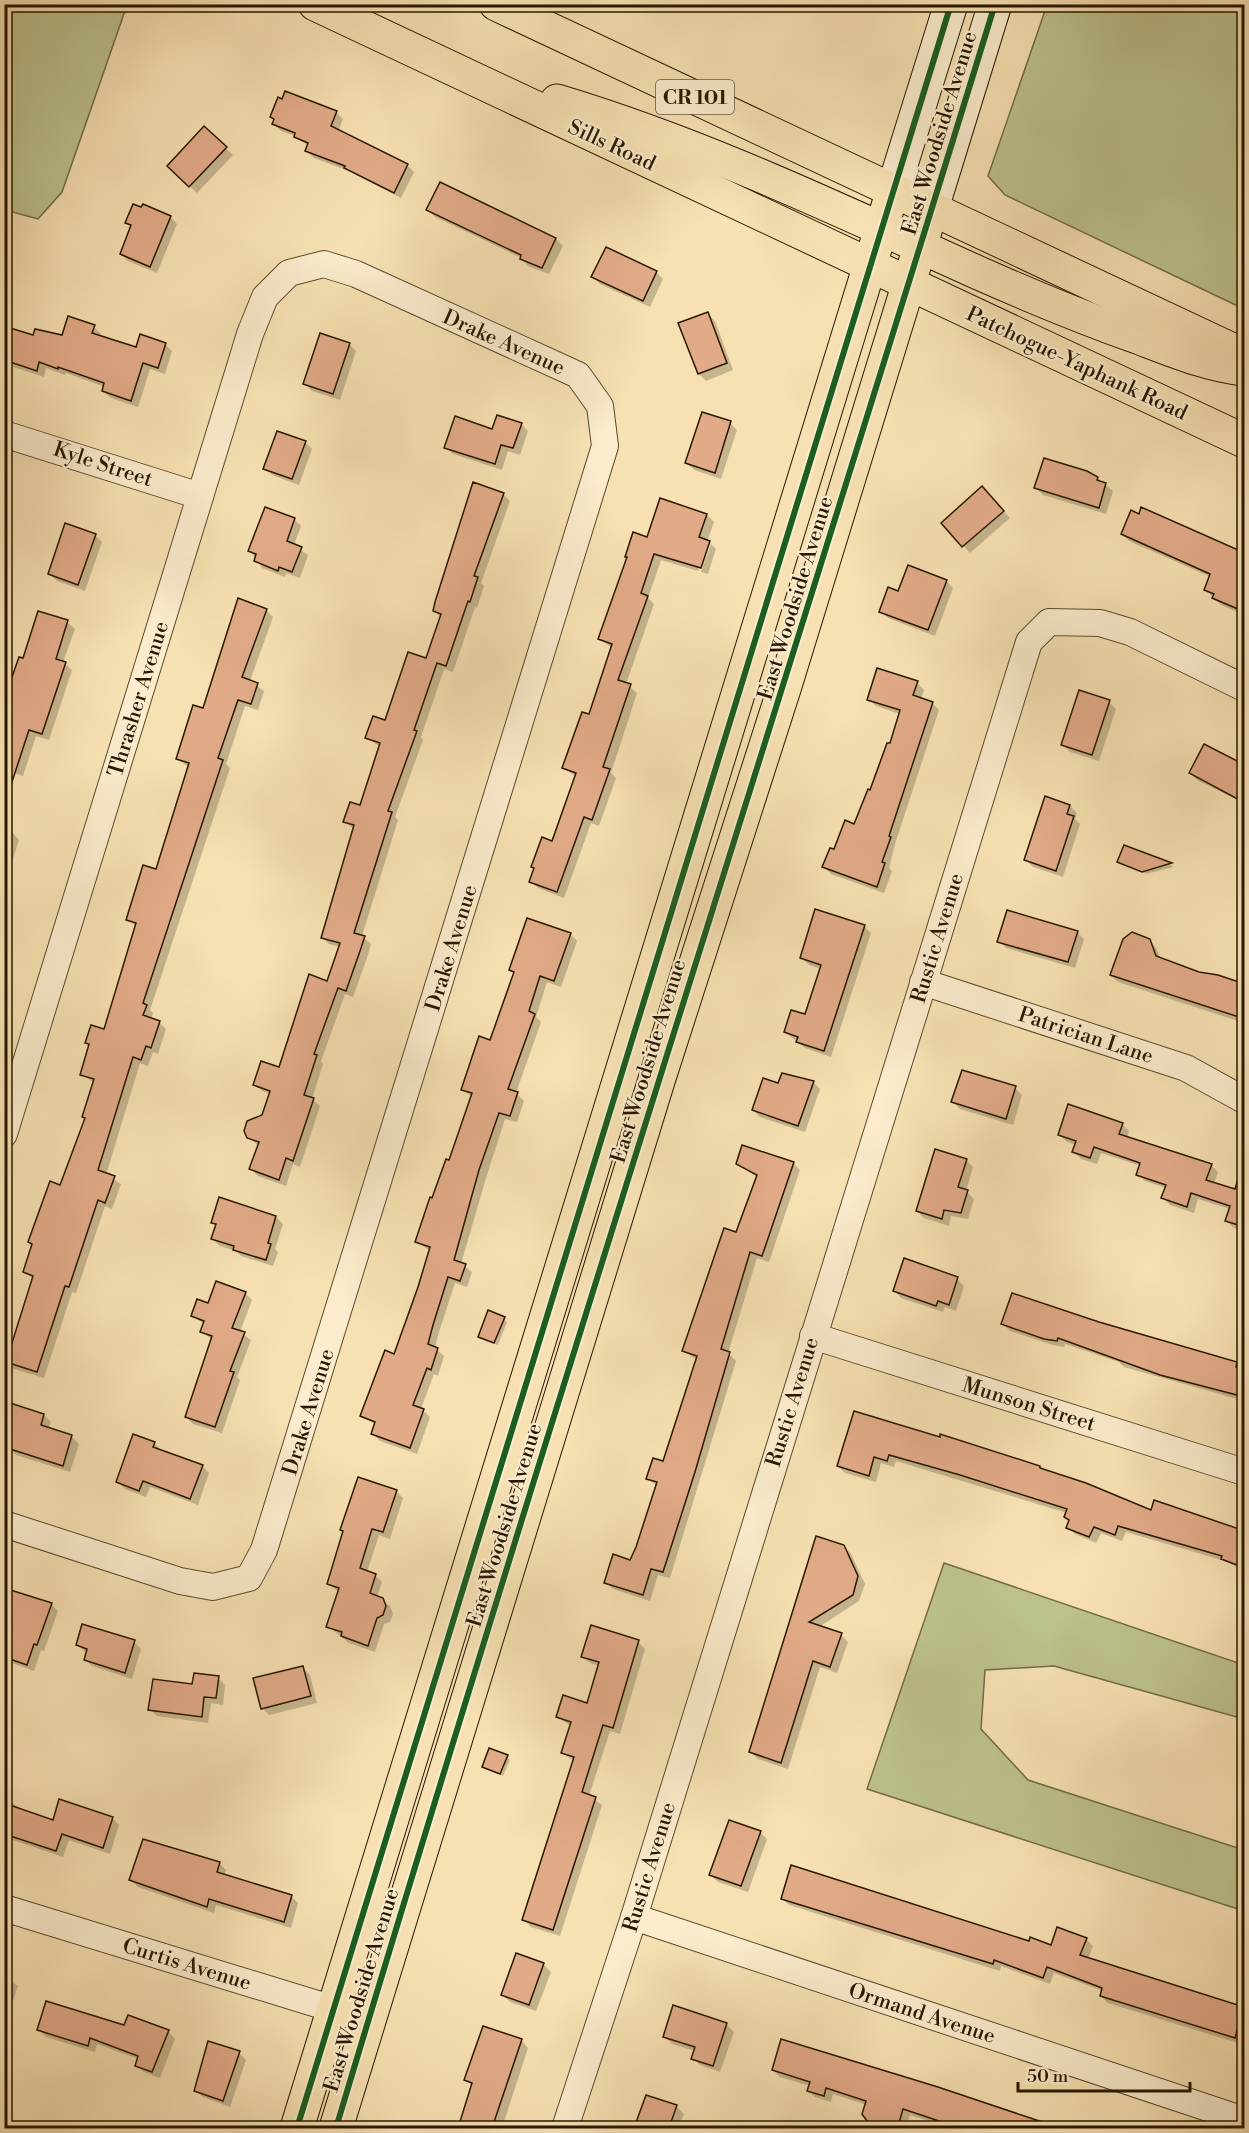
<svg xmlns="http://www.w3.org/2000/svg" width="1249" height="2133" font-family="'Libre Bodoni',serif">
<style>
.green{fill:#bdc28c;stroke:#726c46;stroke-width:1.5}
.shadow{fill:#0003}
.building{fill:#e2ab88;stroke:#271700;stroke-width:1.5}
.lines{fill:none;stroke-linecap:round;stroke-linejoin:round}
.street-casing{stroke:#5b4a2c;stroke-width:28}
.secondary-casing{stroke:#271700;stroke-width:35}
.primary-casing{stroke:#271700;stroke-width:35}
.street{stroke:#faeccd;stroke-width:26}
.secondary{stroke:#faeccd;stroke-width:33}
.primary{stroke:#f7e1b2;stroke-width:33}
.cycleway-casing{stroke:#faeccd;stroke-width:10}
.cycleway{stroke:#1b5e20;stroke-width:6}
.labels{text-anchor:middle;stroke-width:4.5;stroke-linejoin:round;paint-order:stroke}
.shield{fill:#faeccd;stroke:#66573e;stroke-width:1.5}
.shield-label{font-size:20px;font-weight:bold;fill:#271700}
.street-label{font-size:21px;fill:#271700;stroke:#faeccd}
</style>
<rect width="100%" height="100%" fill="#f7e1b2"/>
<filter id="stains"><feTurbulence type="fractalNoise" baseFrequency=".00333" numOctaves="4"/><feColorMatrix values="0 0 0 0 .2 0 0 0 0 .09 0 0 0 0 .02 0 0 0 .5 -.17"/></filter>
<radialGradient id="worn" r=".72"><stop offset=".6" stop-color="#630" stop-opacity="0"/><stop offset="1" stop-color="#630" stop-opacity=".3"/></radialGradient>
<g class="green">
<path d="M5,4l122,1 -65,187 -24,27 -33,-9z"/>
<path d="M1047,5h197v304l-239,-114 -17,-19z"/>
<path d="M944,1563l300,102v54l-190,-53 -69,4 -4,59 47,51 216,70v61l-377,-122z"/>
</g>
<g class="shadow">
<path d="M336,112l7,7 -5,13 69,33 7,7 -13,26 -52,-27 -35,-13 -7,-7 2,-5 -14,-10 -14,-5 -7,-7z"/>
<path d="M204,128l29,27 -36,38 -28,-27z"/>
<path d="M428,210l128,29 7,7 -14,28 -21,-8 -6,-8 -87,-41z"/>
<path d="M170,217l7,7 -20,49 -29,-12 -7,-7 11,-26 -5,-5z"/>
<path d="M656,272l7,7 -13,28 -50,-23 -7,-7z"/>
<path d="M708,314l7,7 18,49 -27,11 -7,-7z"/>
<path d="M4,327l30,10h29l31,-10 7,7 -1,3 37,11 28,-4 7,7 -7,23 -15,-5 -12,38 -27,-9 -8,-7 2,-4 -39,-14 -1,2 -19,-7 -2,9 -40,-13z"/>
<path d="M349,344l7,7 -16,49 -28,-9 -7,-7z"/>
<path d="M730,423l7,7 -16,49 -27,-9 -7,-7z"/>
<path d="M521,424l7,7 -8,24 -12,-4 -6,19 -49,-16 -7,-7z"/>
<path d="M305,442l7,7 -13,36 -27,-10 -7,-7z"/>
<path d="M1097,478l16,13 -7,23 -63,-19 -7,-7z"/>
<path d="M503,494l7,7 -29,82 3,3 -7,22 -2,-1 -22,65 -9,-3 -23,68 2,3 -28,77 3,3 -36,116 9,8 -4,14 -14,39 -8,-3 -24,67 2,3 -11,35 8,7 -20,61 -7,-3 -7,22 -28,-10 -7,-7 8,-23 -11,-9 15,-21 8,-22 -9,-3 -7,-7 25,-15 48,-86 12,-36 -11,-3 -7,-7 32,-108 -9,-7 16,-15 20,-60 -14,-9 19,-16 41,-63 14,-42 -6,-6z"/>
<path d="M989,495l21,23 -40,35 -27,-30z"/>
<path d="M707,515l7,7 -7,20h2l7,7 -8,25 -7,-2 10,-28h-4l-9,27 -37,-11 -13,38 6,6 -28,80 11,9 -26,80 5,5 -17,48 -8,-3 -27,75 -26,-10 -7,-7 5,-11 -4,-4 21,-23 23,-66 -12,-9 26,-53 22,-67 -12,-9 48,-101z"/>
<path d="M294,519l7,7 -7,19 14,10 -8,23 -14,-5 -1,4 -23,-9 -12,-18z"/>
<path d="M1122,534l122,21v60l-23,-10 -16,-16 6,-12 -82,-36z"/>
<path d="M95,535l7,7 -17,49 -28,-10 -8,-7z"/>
<path d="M946,581l7,7 -18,48 -47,-18 -7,-7 18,-18z"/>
<path d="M266,610l7,7 -23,64 14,10 -6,19 -13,-4 -19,58 4,4 -80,242 3,3 -2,6 8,3 7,7 -8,25 -5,-2 -5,14 -8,-3 -34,112 15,9 -9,25 -7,-3 -29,87 -4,-1 -28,86 -30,-9 -7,-8 27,-82 -10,-7 37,-85 25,-68 -2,-2 10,-34 -12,-9 8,-28 -3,-3 18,-12 32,-104 -10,-8 30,-48 32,-104 -12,-8 27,-49z"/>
<path d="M67,622l8,7 -12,33 9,8 -23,70 -13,-4 -13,40 -19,-6v-73h3l17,-37z"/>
<path d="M917,683l7,7 -3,10 11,3 7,7 -44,134 -6,24 3,3 -8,22 -53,-19 -7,-7 31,-41 35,-81 10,-31 -24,-8 -7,-7z"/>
<path d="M1109,702l7,7 -17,52 -29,-9 -7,-7z"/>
<path d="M1244,767v36l-47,-23 -7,-7z"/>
<path d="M1070,806l7,7 -2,6 5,5 -17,53 -30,-10 -7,-7z"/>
<path d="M4,830l8,2 7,8 -15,47z"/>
<path d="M1125,847l46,18 2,2 -27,7 -27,-13z"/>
<path d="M864,926l7,7 -40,124 -26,-9 -20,-16 21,-16 15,-47 -12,-4 -7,-7z"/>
<path d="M1077,932l7,7 -9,29 -69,-20 -7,-7z"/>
<path d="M570,934l7,7 -16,46 -14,-5 -11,35 5,5 -25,71 8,8 -7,21 -12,-3 -19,59 -25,86 11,8 -5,15 -12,-4 -16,49 -4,16 9,8 -6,20 -4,-2 -13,35 9,8 -13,37 -37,-13 -7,-7 3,-9 -14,-9 33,-60 35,-105 -13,-9 33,-80 22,-65 -9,-7 28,-48 24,-68 -4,-4z"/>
<path d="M1149,940l7,8 5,11 83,28v36l-126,-41 -7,-7z"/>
<path d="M813,1082l7,7 -15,43 -45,-15 -7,-7 26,-25z"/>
<path d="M1015,1088l7,7 -9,30 -53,-16 -7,-7z"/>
<path d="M1122,1124l7,7 -2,7 84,27 7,7 -4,12 30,9v38l-10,-3 -7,-7 3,-12 -32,-10 -4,14 -24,-8 -7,-7 3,-10 -21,-7 -7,-7 3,-8 -40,-13 -4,11 -16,-5 -7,-7 2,-7 -9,-3 -7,-7z"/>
<path d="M966,1160l7,7 -7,24 8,8 -6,20 -17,-3 -2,10 -25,-8 -7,-7z"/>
<path d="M793,1163l7,7 -31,92 -12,-4 -29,95 8,8 -66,217 -12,-3 -8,26 -37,-12 -7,-7 24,-21 7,-13 20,-62 -10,-8 17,-15 33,-103 -13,-9 53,-117 20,-57 -20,-13z"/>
<path d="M276,1217l7,7 -8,25 3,3 -5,14 -32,-10 -5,-5 -16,-5 -7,-7 4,-13 -4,-4z"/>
<path d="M957,1279l7,7 -8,25 -11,-4 -2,5 -42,-14 -7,-8z"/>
<path d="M245,1293l7,7 -12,32 11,8 -14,37 3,3 -18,53 -29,-9 -7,-7 26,-77 -10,-9 2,-7 -11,-8 16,-11z"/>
<path d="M504,1319l3,3 -9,23 -19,-9z"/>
<path d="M1098,1323l139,40 7,9v29l-120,-34 -5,-5 -54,-18 -1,3 -11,-2 -43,-14 -7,-7z"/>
<path d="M4,1403l40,12 7,7 -3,7 24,8 7,7 -9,28 -54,-17 -7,-7 2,-7 -7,-2z"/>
<path d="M855,1413l185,54 112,45 3,-10 40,12 6,6 43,14v37l-19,-10 -99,-29 -4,9 -21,-8 -5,10 -21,-9 -7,-7 2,-5 -5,-5 2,-4 -171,-52 -2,6 -13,-4 -5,19 -31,-9 -7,-7z"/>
<path d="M154,1443l7,7 41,16 7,7 -11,32 -48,-18 -4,10 -21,-8 -7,-7z"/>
<path d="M396,1491l7,7 -13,41 -11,-4 -12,37 8,3 7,7 -5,15 13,9 3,8 -3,8 -6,2 -9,28 -26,-9 -21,-17 11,-34 -11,-8 16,-51 -3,-3z"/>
<path d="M817,1538l27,8 7,8 14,30 -6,17 -40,26 22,8 7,7 -11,31 -17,-6 -32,102 -30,-10 -7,-7z"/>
<path d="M1244,1575v14l-3,-4z"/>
<path d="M4,1592l47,12 7,7 -14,40 -3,-1 -7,21 -30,-11z"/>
<path d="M134,1642l7,7 -9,30 -40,-13 -7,-7 2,-6 -10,-8z"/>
<path d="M638,1642l7,7 -25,85 -10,-3 -21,65 13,9 -42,131 -29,-9 -7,-7 50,-159 -11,-8 8,-27 -14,-9 31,-12 11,-39 -9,-3 -7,-7z"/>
<path d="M303,1668l7,7 7,28 -48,12 -7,-7z"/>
<path d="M218,1678l7,7 -2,20 -12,-2 -3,20 -51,-7 -7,-7 43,-23z"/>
<path d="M507,1757l3,3 -7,16 -19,-10z"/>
<path d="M4,1798l19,12 31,12 58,-4 7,7 -9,29 -41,-14 -6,17 -59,-20z"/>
<path d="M760,1832l7,7 -19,53 -30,-10 -7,-7z"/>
<path d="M219,1863l7,7 -2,6 67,20 7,7 -7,25 -75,-23 -2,8 -76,-26 -7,-7z"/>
<path d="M782,1898l269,49 35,-8 7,7 -5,13 156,50v36l-136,-42 -7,-7 2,-5 -49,-18 -4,11 -49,-18 -1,5 -211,-66z"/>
<path d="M517,1955l27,10 7,7 -15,39 -26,-9 -7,-7z"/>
<path d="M4,1977l14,9 -9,26 -5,-1z"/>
<path d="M674,2007l53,18 7,7 -14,40 -20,-7 -7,-7 2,-7 -23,-7 -7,-7z"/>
<path d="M125,2027l43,4 7,8 -15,39 -16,-6 -7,-7 2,-6 -42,-15 -2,8 -49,-15 -7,-7z"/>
<path d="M521,2040l7,8 -26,80h-42l13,-42 -7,-6z"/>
<path d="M782,2041l285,87h-116l-41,-13 -4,13h-26l-12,-8 -1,-15 -34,-11 -2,8 -16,-5 -7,-7 2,-4 -30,-9 -7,-7z"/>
<path d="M239,2053l7,7 -16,47 -27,-10 -7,-7z"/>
<path d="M647,2097l30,10 7,7 -6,14h-42z"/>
<path d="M17,2122l17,6h-20z"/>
</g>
<g class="building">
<path d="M285,91l52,20 -6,15 77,38 -14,29 -50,-25 1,-2 -40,-15 3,-8 -14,-6 1,-4 -23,-9 2,-5 -4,-2 8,-20 4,2z"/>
<path d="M204,126l23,21 -38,40 -22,-21z"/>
<path d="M440,182l116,56 -14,30 -22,-9 1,-4 -95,-45z"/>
<path d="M133,204l8,3 2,-3 28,12 -21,51 -30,-13 11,-29 -6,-2z"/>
<path d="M606,247l51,24 -14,30 -52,-24z"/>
<path d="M708,312l19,51 -29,11 -20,-51z"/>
<path d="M68,316l27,9 -3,8 44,14 4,-13 26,9 -8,25 -15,-5 -12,38 -29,-10 2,-8 -46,-16v2l-19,-7 -2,9 -33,-11v-34l29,9 2,-6 27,6z"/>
<path d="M320,333l30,10 -17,51 -30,-10z"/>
<path d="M702,412l29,9 -16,52 -30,-10z"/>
<path d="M497,415l25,8 -9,25 -12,-3 -6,19 -51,-16 11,-32 37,13z"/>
<path d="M277,431l29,10 -14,38 -29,-10z"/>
<path d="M1044,458l43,13 11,6 -1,3 9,3 -7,25 -65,-20z"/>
<path d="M473,482l31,11 -30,83 4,1 -8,25 -2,-1 -22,65 -9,-3 -23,67 3,1 -29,80 4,1 -38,121 11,3 -5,15 -14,40 -8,-3 -24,66 3,1 -13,40 10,3 -21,63 -7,-3 -7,22 -30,-11 10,-27 -12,-4 -3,-7 3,-10 15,-6 8,-24 -17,-6 8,-24 18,6 30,-93 18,7 13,-38 -19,-5 33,-113 -11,-3 7,-20 10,3 20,-62 -15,-5 8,-22 12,4 23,-68 18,6 15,-44 -8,-3 2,-9z"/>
<path d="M982,486l22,25 -42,36 -21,-24z"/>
<path d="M660,498l47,16 -8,23 11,4 -9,27 -47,-14 -13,39 7,3 -30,84 13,4 -28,83 7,2 -18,51 -8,-3 -27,75 -28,-10 5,-14 -3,-1 11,-30 10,4 24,-68 -14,-5 20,-56 7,2 23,-70 -14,-5 29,-82h-2l8,-25 14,5z"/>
<path d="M265,507l30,11 -8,23 15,6 -10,25 -13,-5 -1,4 -24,-10 2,-7 -8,-3z"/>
<path d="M1141,507l104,46v59l-33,-14 2,-4 -10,-4 6,-16 -89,-40 10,-24 8,4z"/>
<path d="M65,523l31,11 -18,51 -30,-11z"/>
<path d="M908,565l39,15 -19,50 -49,-18 9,-25 10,4z"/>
<path d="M238,598l29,11 -25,68 16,6 -7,21 -13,-4 -20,58 5,2 -80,243 4,2 -4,10 17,6 -9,27 -5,-2 -5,14 -8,-3 -35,113 17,6 -10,27 -7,-3 -29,87 -4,-1 -28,86 -31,-10 27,-86 -10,-4 9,-28 -4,-2 22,-61 10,4 25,-67 -3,-1 12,-38 -14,-4 9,-31 -4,-1 6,-18 13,4 32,-106 -10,-3 17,-55 13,4 33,-106 -13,-4 17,-54 10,3z"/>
<path d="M38,611l30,9 -12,39 10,3 -24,72 -13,-4 -21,64h-4v-94l15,-43 4,1z"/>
<path d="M877,668l41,13 -5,14 20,7 -44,134 2,1 -9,25 3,1 -8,24 -55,-20 8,-19 4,1 11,-29 9,4 14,-35 2,1 17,-47h3l10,-33 -33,-10z"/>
<path d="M1079,690l31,10 -18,55 -31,-10z"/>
<path d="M1204,744l41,21v38l-56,-30z"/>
<path d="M1045,796l25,9 -3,9 7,2 -18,55 -32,-11z"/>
<path d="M1124,845l48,18 -30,9 -25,-10z"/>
<path d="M815,909l50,16 -41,126 -28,-9 2,-5 -14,-5 7,-22 14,4 16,-49 -21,-7z"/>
<path d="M1007,910l71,21 -10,31 -71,-20z"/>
<path d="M527,918l44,15 -17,48 -14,-5 -11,35 6,3 -27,75 10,3 -8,24 -11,-3 -20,57 -25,90 12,4 -6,17 -12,-4 -15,48 -5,19 10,4 -7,22 -4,-2 -14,37 11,4 -14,39 -39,-14 4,-12 -15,-6 25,-66 9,4 24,-67 12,-40 -15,-5 15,-45 2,1 14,-39 3,1 23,-67 -11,-3 18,-54 11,4 24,-68 -5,-2z"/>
<path d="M1132,932l18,7 6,17 43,16 19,3 27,9v35l-135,-44 13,-36z"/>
<path d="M962,1070l54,16 -10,33 -55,-17z"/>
<path d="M782,1073l32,8 -16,45 -46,-16 11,-32 15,5z"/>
<path d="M1068,1104l55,19 -4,11 93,30 -6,16 29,9 5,-17h5v55l-20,-6 5,-15 -39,-13 -4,14 -26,-9 5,-13 -30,-10 4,-12 -46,-16 -4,11 -18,-6 4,-11 -18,-6z"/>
<path d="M742,1145l52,17 -32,94 -12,-4 -29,97 9,3 -35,120 -32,100 -12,-3 -8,26 -39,-12 9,-29 17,6 6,-13 21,-65 -11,-3 7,-21 10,3 34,-105 -15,-5 42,-123 12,4 21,-57 -21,-11z"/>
<path d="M935,1149l32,10 -9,28 10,3 -7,23 -17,-3 -2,9 -26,-8z"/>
<path d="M219,1197l57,19 -8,27 3,1 -5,16 -33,-10 1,-4 -23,-7 5,-15 -5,-1z"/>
<path d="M904,1258l54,19 -9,28 -11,-4 -2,5 -43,-15z"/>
<path d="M216,1281l30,11 -14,36 13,4 -15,39 4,1 -19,55 -30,-10 27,-81 -12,-4 4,-11 -13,-5 6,-17 11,4z"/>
<path d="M1012,1293l87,29 138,40 -1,5 8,2 -7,26 -77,-20 -102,-37 -1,3 -13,-2 -43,-15z"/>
<path d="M488,1310l17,7 -11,26 -16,-6z"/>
<path d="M4,1401l40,13 -3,11 31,10 -9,31 -56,-18 4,-11 -7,-2z"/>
<path d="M854,1411l86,26v-3l100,32v2l46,15 65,27 3,-10 91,31v37l-24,-9 1,-3 -104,-30 -3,9 -21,-8 -5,10 -23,-9 3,-8 -5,-3 3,-8 -107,-34 -71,-20 -2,6 -13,-4 -5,19 -32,-10z"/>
<path d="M133,1434l22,8 -2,5 50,18 -13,34 -47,-18 -4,10 -23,-9z"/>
<path d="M358,1477l39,13 -14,42 -11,-3 -12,39 16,6 -6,19 13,5 3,8 -3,9 -6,3 -9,28 -27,-10 1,-4 -16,-5 13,-39 -12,-4 16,-53 -3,-1z"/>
<path d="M816,1536l28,9 14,31 -5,19 -44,27 33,11 -12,34 -17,-6 -32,102 -32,-11z"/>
<path d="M4,1588l48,15 -15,42 -3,-1 -7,21 -23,-8z"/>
<path d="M82,1624l53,16 -10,33 -41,-13 3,-11 -11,-4z"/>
<path d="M591,1625l48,15 -26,88 -10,-3 -21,67 14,5 -43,133 -31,-10 52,-163 -13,-4 10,-31 -15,-5 7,-22 24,8 12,-41 -18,-5z"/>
<path d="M303,1666l8,30 -50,13 -8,-31z"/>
<path d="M194,1673l25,3 -3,22 -12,-1 -2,20 -54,-7 5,-31 39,5z"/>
<path d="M489,1748l19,7 -8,19 -18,-7z"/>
<path d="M59,1799l54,18 -10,31 -41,-14 -6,17 -52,-17v-31l49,17z"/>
<path d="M729,1820l32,11 -20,55 -32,-11z"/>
<path d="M143,1839l77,23 -3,10 75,23 -8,27 -75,-23 -2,8 -78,-27z"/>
<path d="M791,1865l238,76 1,-4 21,8 6,-18 30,11 -7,17 164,52 -9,31 -135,-42 2,-8 -55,-21 -4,11 -49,-18 -1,4 -212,-65z"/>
<path d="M516,1953l28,10 -15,42 -28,-10z"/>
<path d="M46,2001l78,24 4,-10 41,15 -17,42 -17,-6 3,-10 -48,-18 -2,8 -51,-16z"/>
<path d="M673,2005l54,18 -14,43 -22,-7 4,-12 -32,-10z"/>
<path d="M483,2026l39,13 -30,89h-34l14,-45 -8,-3z"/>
<path d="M781,2039l157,48 113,38 -1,3h-90l-57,-19 -4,14 -11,4 -21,-6 -5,-7 4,-13 -40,-13 -2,8 -17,-5 3,-9 -38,-12z"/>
<path d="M208,2041l32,10 -17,50 -29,-10z"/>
<path d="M646,2095l31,10 -8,23h-35z"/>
</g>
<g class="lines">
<g class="street-casing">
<g id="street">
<path d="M4,434l196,62"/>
<path d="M923,982l263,86 58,32"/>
<path d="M4,1134l246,-800 15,-37 24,-24 35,-9 32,10 222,101 22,31 5,40 -341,1104 -15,28 -36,9 -33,-6 -176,-57"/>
<path d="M813,1336l431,136"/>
<path d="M4,1908l365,112"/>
<path d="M634,1917l610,203"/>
<path d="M565,2128l69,-211 395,-1275 20,-20 51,1 30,9 114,56"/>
</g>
</g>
<g class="secondary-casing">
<g id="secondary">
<path d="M893,190l58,-186"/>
<path d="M932,208l63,-204"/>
</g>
</g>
<g class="primary-casing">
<g id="primary">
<path d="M315,4l929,437"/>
<path d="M496,4l747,351"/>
<path d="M557,101c147,44 284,110 424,173 52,23 105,45 159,64 34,13 68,27 104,31"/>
<path d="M297,2128l596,-1938"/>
<path d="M336,2128l322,-1047 126,-392 148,-481"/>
</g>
</g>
<use href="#street" class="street"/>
<use href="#secondary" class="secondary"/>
<use href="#primary" class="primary"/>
<g class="cycleway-casing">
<g id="cycleway">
<path d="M297,2128l654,-2124"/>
<path d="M336,2128c213,-710 441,-1415 659,-2124"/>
</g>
</g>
<use href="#cycleway" class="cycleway"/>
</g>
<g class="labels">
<rect class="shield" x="656" y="80" width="78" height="34" rx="4.5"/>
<g class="shield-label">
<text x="695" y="104">CR 101</text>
</g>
<g class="street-label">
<text transform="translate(939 133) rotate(-73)" y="7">East Woodside Avenue</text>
<text transform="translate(612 145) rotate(25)" y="7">Sills Road</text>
<text transform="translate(504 342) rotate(24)" y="7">Drake Avenue</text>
<text transform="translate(1077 363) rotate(25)" y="7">Patchogue-Yaphank Road</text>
<text transform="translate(103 464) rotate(18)" y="7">Kyle Street</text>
<text transform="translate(795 598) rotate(-73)" y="7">East Woodside Avenue</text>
<text transform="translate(138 699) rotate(-73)" y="7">Thrasher Avenue</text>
<text transform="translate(937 938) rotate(-73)" y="7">Rustic Avenue</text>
<text transform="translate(451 948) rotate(-73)" y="7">Drake Avenue</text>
<text transform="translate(1086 1035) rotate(18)" y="7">Patrician Lane</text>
<text transform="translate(648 1061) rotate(-73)" y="7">East Woodside Avenue</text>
<text transform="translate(792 1402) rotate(-73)" y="7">Rustic Avenue</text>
<text transform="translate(1029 1404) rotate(17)" y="7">Munson Street</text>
<text transform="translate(308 1412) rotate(-73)" y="7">Drake Avenue</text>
<text transform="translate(504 1525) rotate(-73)" y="7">East Woodside Avenue</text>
<text transform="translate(649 1867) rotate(-73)" y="7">Rustic Avenue</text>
<text transform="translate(187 1964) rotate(17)" y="7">Curtis Avenue</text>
<text transform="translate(361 1990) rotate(-73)" y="7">East Woodside Avenue</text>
<text transform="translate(922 2013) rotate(18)" y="7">Ormand Avenue</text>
</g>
</g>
<rect width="1249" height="2133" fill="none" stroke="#f7e1b2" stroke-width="24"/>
<rect x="6" y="6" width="1237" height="2121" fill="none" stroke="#271700" stroke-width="3"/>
<rect x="12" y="12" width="1225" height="2109" fill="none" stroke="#271700" stroke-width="1.5"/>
<path d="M1018 2082v9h172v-9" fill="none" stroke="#271700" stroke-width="3"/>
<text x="1027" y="2082" font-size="18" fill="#271700" stroke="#faeccd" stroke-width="4.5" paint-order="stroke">50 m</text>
<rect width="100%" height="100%" filter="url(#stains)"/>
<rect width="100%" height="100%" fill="url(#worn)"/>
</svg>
